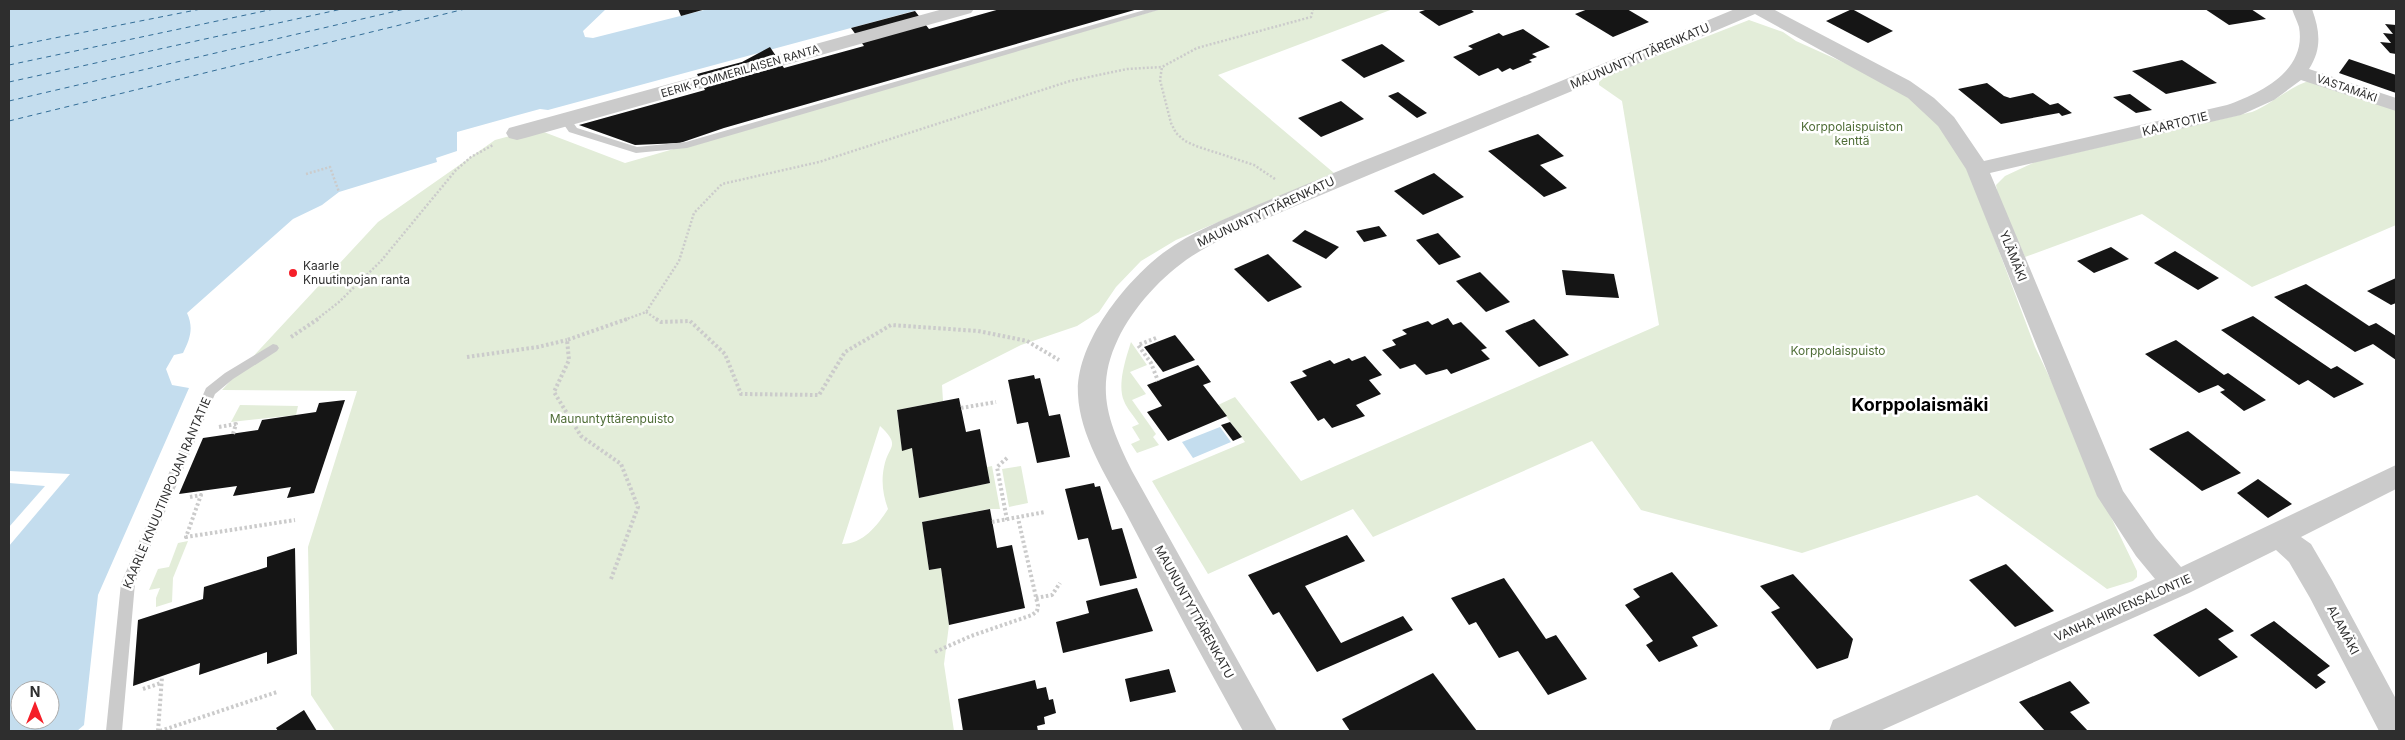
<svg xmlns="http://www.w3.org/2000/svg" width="2405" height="740" font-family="Inter,sans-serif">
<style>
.green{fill:#e3edd9;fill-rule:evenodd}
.water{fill:#c4ddee;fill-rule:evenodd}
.pier{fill:#fff}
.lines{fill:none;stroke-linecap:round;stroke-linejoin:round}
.ferry{stroke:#346e97;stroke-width:1;stroke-dasharray:5 4.5;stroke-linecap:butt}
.building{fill:#151515}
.path-far1{stroke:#cbcbcb;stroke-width:2.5;stroke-dasharray:2 2;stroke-linecap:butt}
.path{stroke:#cbcbcb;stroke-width:4;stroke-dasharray:2.5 2.5;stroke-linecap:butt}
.lane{fill:#cbcbcb;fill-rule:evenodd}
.street{fill:#cbcbcb;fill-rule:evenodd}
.poi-dot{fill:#f51f29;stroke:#fff;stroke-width:2}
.labels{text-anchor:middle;stroke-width:5;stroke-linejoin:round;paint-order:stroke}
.far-street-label{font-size:11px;fill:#2e2e2e;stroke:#fff}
.street-label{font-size:12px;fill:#2e2e2e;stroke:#fff}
.park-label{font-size:12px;fill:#4f6d37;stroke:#fff}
.poi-label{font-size:12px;fill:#2e2e2e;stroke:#fff;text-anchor:start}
.district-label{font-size:18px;font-weight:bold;fill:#000;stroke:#fff}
</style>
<rect width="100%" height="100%" fill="#fff"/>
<g class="green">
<path d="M1161,9h232l-175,66 116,98 -158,67 -35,21 -25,26 -17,25 -22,14 -56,19 -79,40 1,16 -46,9 5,40 10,-2 7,50 71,-15 -3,-16 5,-1 8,43h-11l-67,13 7,48 12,-2 8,57 -5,39 10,67h-619l-24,-36 -3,-148 49,-156 -135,-1 156,-168 117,-82 41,-11 89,34zM880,426c22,21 8,19 4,41 -3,15 -1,28 4,42 -11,17 -25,35 -46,35z"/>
<path d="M1749,20l34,12 13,9 93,42 45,34 34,52 67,178 23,48 36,87 43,89v6l-4,4 -26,8 -130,-94 -175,58 -161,-43 -49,-69 -219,96 -20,-28 -145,65 -56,-93 93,-39 -27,-37 17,-8 66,84 358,-156 -37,-224 -23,-16v-3l7,-6z"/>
<path d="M2312,80l84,30v115l-144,62 -110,-73 -117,43 -27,-61 -2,-11 9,-9 30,-14 217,-50c21,-9 38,-26 60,-32z"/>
<path d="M1131,342l16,23 -17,7 16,22 -14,6 24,34 -3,3 6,8 -22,8 -6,-9 9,-4 -8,-13 7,-3c-5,-8 -12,-15 -15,-23 -7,-17 2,-43 7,-59z"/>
<path d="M240,405l58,1 -2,9 -65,7z"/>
<path d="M1021,466l7,37 -19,4 -7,-38z"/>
<path d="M188,541l-15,37 -1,24 -16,5v-9l4,-10 -11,2 9,-21 11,-2 9,-24z"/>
</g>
<g class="water">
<path d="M9,9h597l-23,22 2,6 8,1 115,-29h213l-373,101 -8,-1 -83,23v19l-21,7 1,4 -98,30 -17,13 -29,14 -106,94c7,15 3,26 -4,40l-9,2 -8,14 6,16 17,3 -91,207 -14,130 -7,6h-68zM20,690h30v30h-30z"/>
<path d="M1220,427l11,15 -38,16 -11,-16z"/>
</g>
<path class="pier" d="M9,471l61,3 -61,72v-19l36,-41 -36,-3z"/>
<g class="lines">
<g class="ferry">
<path d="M9,47l192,-38"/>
<path d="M9,65l265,-56"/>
<path d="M9,82l333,-73"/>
<path d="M9,101l396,-92"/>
<path d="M9,121l456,-112"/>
</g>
</g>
<g class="building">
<path d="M678,9h28l-25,7z"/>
<path d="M1000,9h138l-414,119 -44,15 -45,2 -56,-20 126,-35 -8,-16 45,-12 28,-15 14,21 80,-22 -13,-18 64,-17 14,18z"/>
<path d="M1428,9h42l4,3 -35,14 -20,-14z"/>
<path d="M1588,9h39l22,13 -36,15 -38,-23z"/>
<path d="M1852,9l41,22 -25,12 -42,-22z"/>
<path d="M2205,9h46l15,10 -37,6z"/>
<path d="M2385,24l11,1v29l-6,-1 -10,-11 11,1 -8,-10 10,1z"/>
<path d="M1523,29l27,18 -18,7 5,3 -8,3 3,2 -19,8 -3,-2 -8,4 -4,-4 -19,8 -26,-19 20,-8 -5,-3 31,-13 4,3z"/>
<path d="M1382,44l23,17 -41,17 -23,-18z"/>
<path d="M2349,59l47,16v18l-57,-20z"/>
<path d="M2182,60l35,23 -51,11 -34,-23z"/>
<path d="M1987,83l17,13 6,2 23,-5 17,12 8,-2 14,10 -10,3 -3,-3 -58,11 -43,-35z"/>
<path d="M1398,92l29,21 -10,5 -29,-22z"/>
<path d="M2130,94l22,16 -16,3 -23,-16z"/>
<path d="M1341,101l23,18 -43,18 -23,-19z"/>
<path d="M1538,134l26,22 -24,9 27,23 -23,9 -56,-46z"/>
<path d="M1434,173l30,24 -41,18 -29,-24z"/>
<path d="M1379,226l8,10 -23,6 -8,-11z"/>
<path d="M1305,230l34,17 -13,12 -34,-18z"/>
<path d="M1438,233l23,24 -22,8 -23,-25z"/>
<path d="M2111,247l18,12 -35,14 -17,-12z"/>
<path d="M2175,251l44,27 -21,12 -44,-27z"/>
<path d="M1268,254l34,33 -34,15 -34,-33z"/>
<path d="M1562,270l52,4 5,24 -53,-3z"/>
<path d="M1480,272l30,30 -24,10 -30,-31z"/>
<path d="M2396,278v25l-5,2 -24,-14z"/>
<path d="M2306,284l63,42 7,-3 20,13v24l-23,-16 -18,8 -81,-55z"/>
<path d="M2253,316l78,53 6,-3 27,18 -30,14 -26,-18 -9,5 -78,-55z"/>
<path d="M1448,318l5,7 8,-3 26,26 -6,2 9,9 -39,15 -4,-5 -21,6 -11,-11 -15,5 -18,-19 14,-5 -4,-5 15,-6 -5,-4 26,-9 4,4z"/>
<path d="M1534,319l35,36 -30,12 -34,-36z"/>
<path d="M1175,335l20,25 -32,12 -19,-25z"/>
<path d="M2176,340l48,35 4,-2 38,27 -22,11 -24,-19 5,-2 -7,-5 -19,8 -54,-39z"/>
<path d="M1365,356l17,19 -13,5 12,14 -25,11 9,11 -33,12 -8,-10 -6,3 -28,-39 17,-6 -5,-5 28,-11 4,4 15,-6 3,3z"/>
<path d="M1198,365l13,17 -8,3 24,31 -59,25 -21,-29 15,-6 -15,-21z"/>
<path d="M1034,375l1,4 5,-1 9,38 11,-2 10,43 -33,6 -9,-41 -11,2 -9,-44z"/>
<path d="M959,398l7,34 14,-3 10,54 -71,15 -7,-50 -10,3 -5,-41z"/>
<path d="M345,400l-31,93 -27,5 4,-11 -58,9 4,-10 -58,8 24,-56 55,-8 4,-10 54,-8 3,-9z"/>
<path d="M1230,422l12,15 -9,4 -12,-16z"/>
<path d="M2188,431l53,42 -39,18 -53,-42z"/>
<path d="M2258,479l34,25 -24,14 -31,-25z"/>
<path d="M1094,483l1,4 5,-1 12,44 10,-2 15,50 -37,8 -12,-48 -10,2 -13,-51z"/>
<path d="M990,509l7,39 15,-3 13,63 -76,17 -8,-57 -12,2 -7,-48z"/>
<path d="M1347,535l18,26 -60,25 36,57 62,-27 10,14 -96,42 -38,-60 -6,3 -25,-40z"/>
<path d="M295,548l2,106 -30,10v-12l-68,23 1,-12 -67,23 5,-66 65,-21 1,-12 63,-20v-10z"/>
<path d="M2006,564l48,47 -39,16 -46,-47z"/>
<path d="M1672,572l46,54 -26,11 6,9 -39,16 -13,-17 7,-4 -28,-36 15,-8 -7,-8z"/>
<path d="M1793,574l60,65 -5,19 -31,11 -46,-57 9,-4 -20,-22z"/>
<path d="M1504,578l42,61 10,-4 31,44 -39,16 -30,-44 -19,7 -23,-36 -7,3 -18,-27z"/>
<path d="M1137,588l16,43 -90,22 -7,-31 33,-9 -3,-12z"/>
<path d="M2206,608l28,23 -16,8 20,18 -39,20 -46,-42z"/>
<path d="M2274,621l56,45 -13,9 9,7 -10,7 -66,-54z"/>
<path d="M1169,669l7,23 -46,10 -5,-23z"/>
<path d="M1433,673l44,58h-127l-8,-12z"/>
<path d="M1035,680l2,9 9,-2 3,13 4,-1 3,14 -12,4 1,7 -8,2 1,5h-75l-5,-32z"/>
<path d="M2070,681l20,22 -20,9 18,19h-43l-26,-29z"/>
<path d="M304,710l13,21h-39l-2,-3z"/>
</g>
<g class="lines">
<g class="path-far1">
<path d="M306,174l24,-7 9,25"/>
<path d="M1275,179l-21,-14 -58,-19 -11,-5 -9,-8 -5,-10 -11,-43 2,-13 35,-19 114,-31 2,-8"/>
<path d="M646,312l12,8"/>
<path d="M316,320l23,-18 42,-41 75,-91 15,-13 22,-12"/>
<path d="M624,320l22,-8 33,-51 15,-48 28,-29 97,-22 251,-81 57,-12 35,-2"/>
</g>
<g class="path">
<path d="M656,319l5,3 29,-1 35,33 16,40 78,1 26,-43 46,-27 87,6 49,10 32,19"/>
<path d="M291,337l27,-18"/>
<path d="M1156,338l-18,7 13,18 7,18"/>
<path d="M467,357l71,-10 29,-7"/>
<path d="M961,408l35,-6"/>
<path d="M219,427l17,-3 -3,10"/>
<path d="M1007,458l-10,9 10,53"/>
<path d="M190,497l11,-2 -15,42 109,-17"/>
<path d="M992,522l53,-10"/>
<path d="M611,579l27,-72 -17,-43 -40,-28 -27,-44 15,-32 -2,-20 60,-21"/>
<path d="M1036,598l16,-3 8,-12"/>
<path d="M935,652l36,-16 61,-21 5,-4 1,-5 -20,-88"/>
<path d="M143,689l18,-6"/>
<path d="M158,731l4,-54"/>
<path d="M160,731l117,-39"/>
</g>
<g class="lane">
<path d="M1148,9h14l-475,139 -51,5 -67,-21 -9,-13 1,-2h8l8,11 60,19 49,-5z"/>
<path d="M273,344l4,1 2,3 -2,3 -44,28 -18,15 -80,189 -13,148h-16l15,-148 85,-195 19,-15z"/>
</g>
<g class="street">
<path d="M943,9h31l-3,4 -446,125 -8,2 -8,-2 -3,-5 3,-5z"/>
<path d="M1735,9h38l137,72 24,17 20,19 30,44 243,-56c33,-12 80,-34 72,-78 -2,-6 -5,-12 -7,-18h20c8,22 10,40 -3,60l87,29v13l-95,-31 -27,20 -33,15 -251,58 133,318 33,47 25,29 215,-102v24l-95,48 10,7 21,36 64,119v32h-17l-69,-133 -21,-36 -13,-12 -87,43 -309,138h-51l4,-11 322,-141 -19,-23 -39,-60 -131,-327 -28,-43 -30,-28 -153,-84c-115,49 -230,97 -345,144 -47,19 -94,39 -140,59 -26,12 -53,23 -78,39 -30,20 -58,50 -74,83 -24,50 -9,85 14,132l145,260h-34c-39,-70 -77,-141 -114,-212 -19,-37 -49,-81 -51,-124 -3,-51 47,-113 85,-142 28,-21 62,-34 94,-48 45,-19 90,-38 136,-56 114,-45 228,-93 342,-140z"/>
</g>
</g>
<circle class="poi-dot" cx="293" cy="273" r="5"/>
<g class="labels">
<g class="far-street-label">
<text transform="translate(740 71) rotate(-16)" y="4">EERIK POMMERILAISEN RANTA</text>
<text transform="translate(2347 88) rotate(19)" y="4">VASTAMÄKI</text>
</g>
<g class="street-label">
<text transform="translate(1640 56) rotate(-23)" y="4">MAUNUNTYTTÄRENKATU</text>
<text transform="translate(2175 124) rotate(-14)" y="4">KAARTOTIE</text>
<text transform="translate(1266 212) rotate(-25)" y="4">MAUNUNTYTTÄRENKATU</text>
<text transform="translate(2013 256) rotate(68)" y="4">YLÄMÄKI</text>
<text transform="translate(167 493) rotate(-67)" y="4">KAARLE KNUUTINPOJAN RANTATIE</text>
<text transform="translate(2123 608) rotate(-24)" y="4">VANHA HIRVENSALONTIE</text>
<text transform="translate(1194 612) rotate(61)" y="4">MAUNUNTYTTÄRENKATU</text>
<text transform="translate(2343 630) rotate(62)" y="4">ALAMÄKI</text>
</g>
<g class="park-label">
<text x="1852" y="131">Korppolaispuiston<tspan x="1852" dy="14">kenttä</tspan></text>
<text x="1838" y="355">Korppolaispuisto</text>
<text x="612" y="423">Maununtyttärenpuisto</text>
</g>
<g class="poi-label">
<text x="303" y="270">Kaarle<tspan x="303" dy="14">Knuutinpojan ranta</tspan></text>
</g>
<g class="district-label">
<text x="1920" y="411">Korppolaismäki</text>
</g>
</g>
<rect width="2405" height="740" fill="none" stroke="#2e2e2e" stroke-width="20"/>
<g transform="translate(35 705)"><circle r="24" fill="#ffffff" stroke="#ababab"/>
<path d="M0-4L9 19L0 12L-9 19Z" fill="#f51f29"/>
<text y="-8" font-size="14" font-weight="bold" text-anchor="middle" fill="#2e2e2e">N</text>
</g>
</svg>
